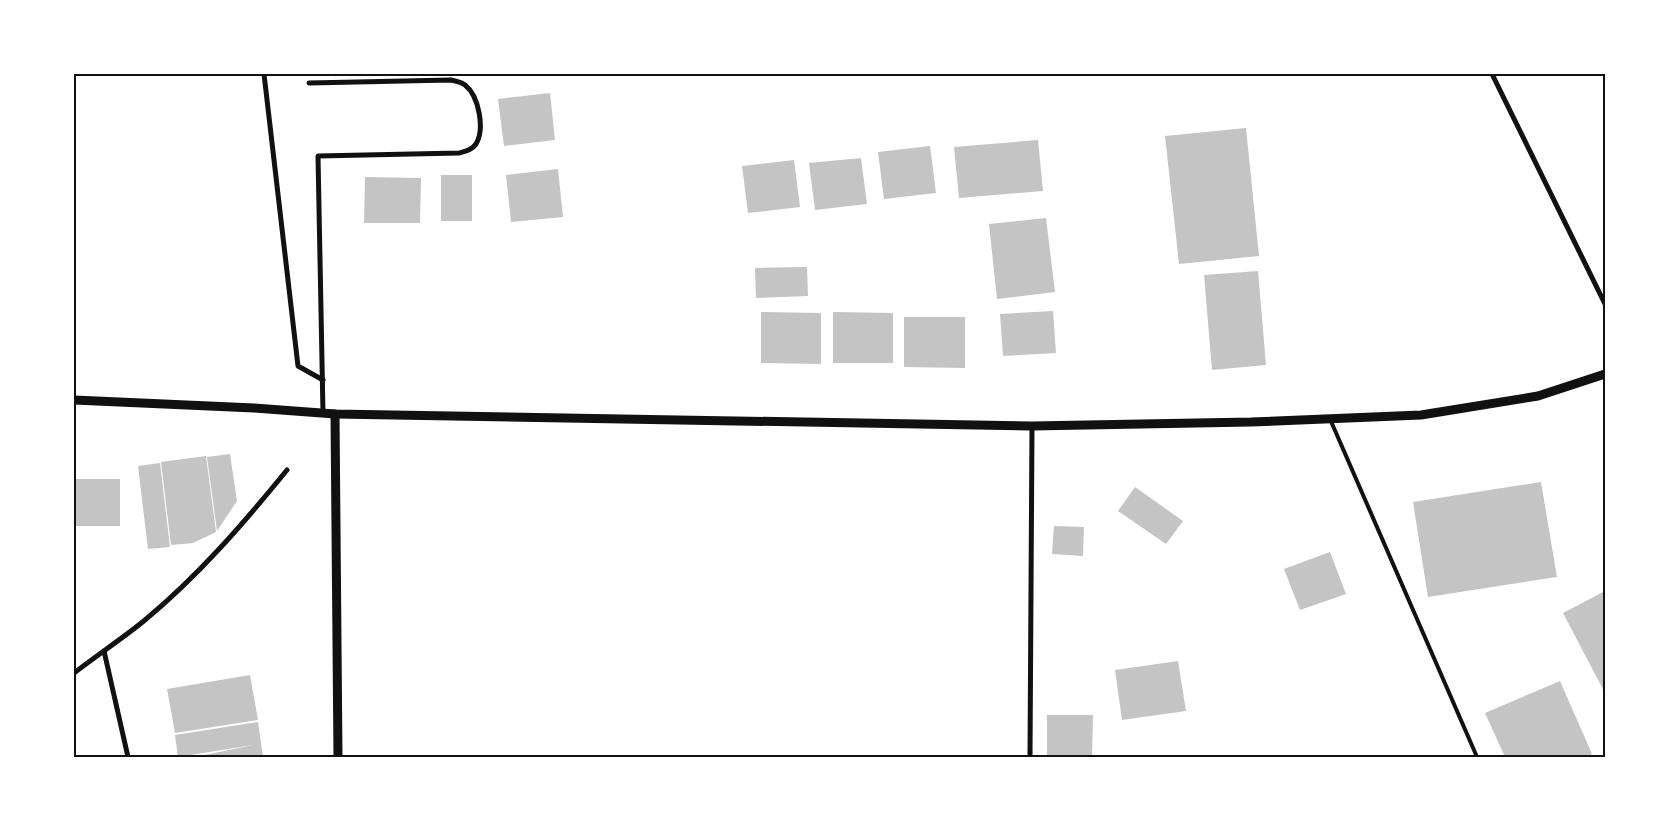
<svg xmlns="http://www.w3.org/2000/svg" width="1679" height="831" font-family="'Archivo Narrow',sans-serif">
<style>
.building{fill:#c4c4c4}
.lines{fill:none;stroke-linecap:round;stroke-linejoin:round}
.service{stroke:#111;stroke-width:4}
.minor{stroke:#111;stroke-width:5}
.tertiary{stroke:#111;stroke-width:9}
.neatline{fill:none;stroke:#111;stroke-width:2}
</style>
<rect width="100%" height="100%" fill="#fff"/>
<g class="building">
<path d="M550,93l5,47 -51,6 -6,-47z"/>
<path d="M1246,128l13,128 -80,8 -14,-128z"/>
<path d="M1038,140l5,51 -84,7 -5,-51z"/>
<path d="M930,146l6,47 -52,6 -6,-47z"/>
<path d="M861,158l6,46 -52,6 -6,-47z"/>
<path d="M794,160l6,47 -52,6 -6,-47z"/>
<path d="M558,169l5,48 -52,5 -5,-47z"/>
<rect x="441" y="175" width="31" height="46"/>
<path d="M365,177l56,1 -1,45h-56z"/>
<path d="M1046,218l9,74 -58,7 -8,-75z"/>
<path d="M807,267l1,29 -52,2 -1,-30z"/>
<path d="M1258,271l8,94 -54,5 -8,-95z"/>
<path d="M1053,311l3,42 -53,3 -3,-42z"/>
<path d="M761,312l60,1v51l-60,-1z"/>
<path d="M833,312l60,1v50h-60z"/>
<path d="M904,317h61v51l-61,-1z"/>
<path d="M230,454l7,47 -20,30 -10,-74z"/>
<path d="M206,456l10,76 -23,11 -22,2 -10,-83z"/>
<path d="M160,463l10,84 -22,2 -10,-83z"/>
<rect x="74" y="479" width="46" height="47"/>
<path d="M1541,482l16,95 -129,20 -15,-95z"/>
<path d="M1135,487l48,34 -17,23 -48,-33z"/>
<path d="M1054,526l30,1 -1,29 -31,-2z"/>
<path d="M1330,552l16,42 -46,16 -16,-41z"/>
<path d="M1605,591v102l-42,-80z"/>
<path d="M1178,661l8,50 -64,9 -7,-50z"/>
<path d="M250,675l8,45 -83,13 -8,-44z"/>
<path d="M1560,681l32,73 -6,3h-81l-20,-44z"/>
<path d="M1047,715h46l-1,42h-45z"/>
<path d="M258,722l5,35h-68l58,-12 -75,12 -3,-22z"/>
</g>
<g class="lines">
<path class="service" d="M1330,419l147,338"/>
<g class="minor">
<path d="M264,74l34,292 25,14"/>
<path d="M1492,74l113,230"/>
<path d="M309,83l142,-3c5,1 11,2 14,5 14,11 20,44 11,59 -4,6 -10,7 -17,9l-141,3 5,257"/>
<path d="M104,651l24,106"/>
<path d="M74,673c23,-18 48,-34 71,-53 53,-44 98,-96 142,-150"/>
<path d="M1030,757l2,-331"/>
</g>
<g class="tertiary">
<path d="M74,400l180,8 81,6 697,12 219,-4 170,-7 117,-19 67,-22"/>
<path d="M335,414l3,343"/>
</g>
</g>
<rect width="1679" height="831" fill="none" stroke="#ffffff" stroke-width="150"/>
<rect x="75" y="75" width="1529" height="681" class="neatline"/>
</svg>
